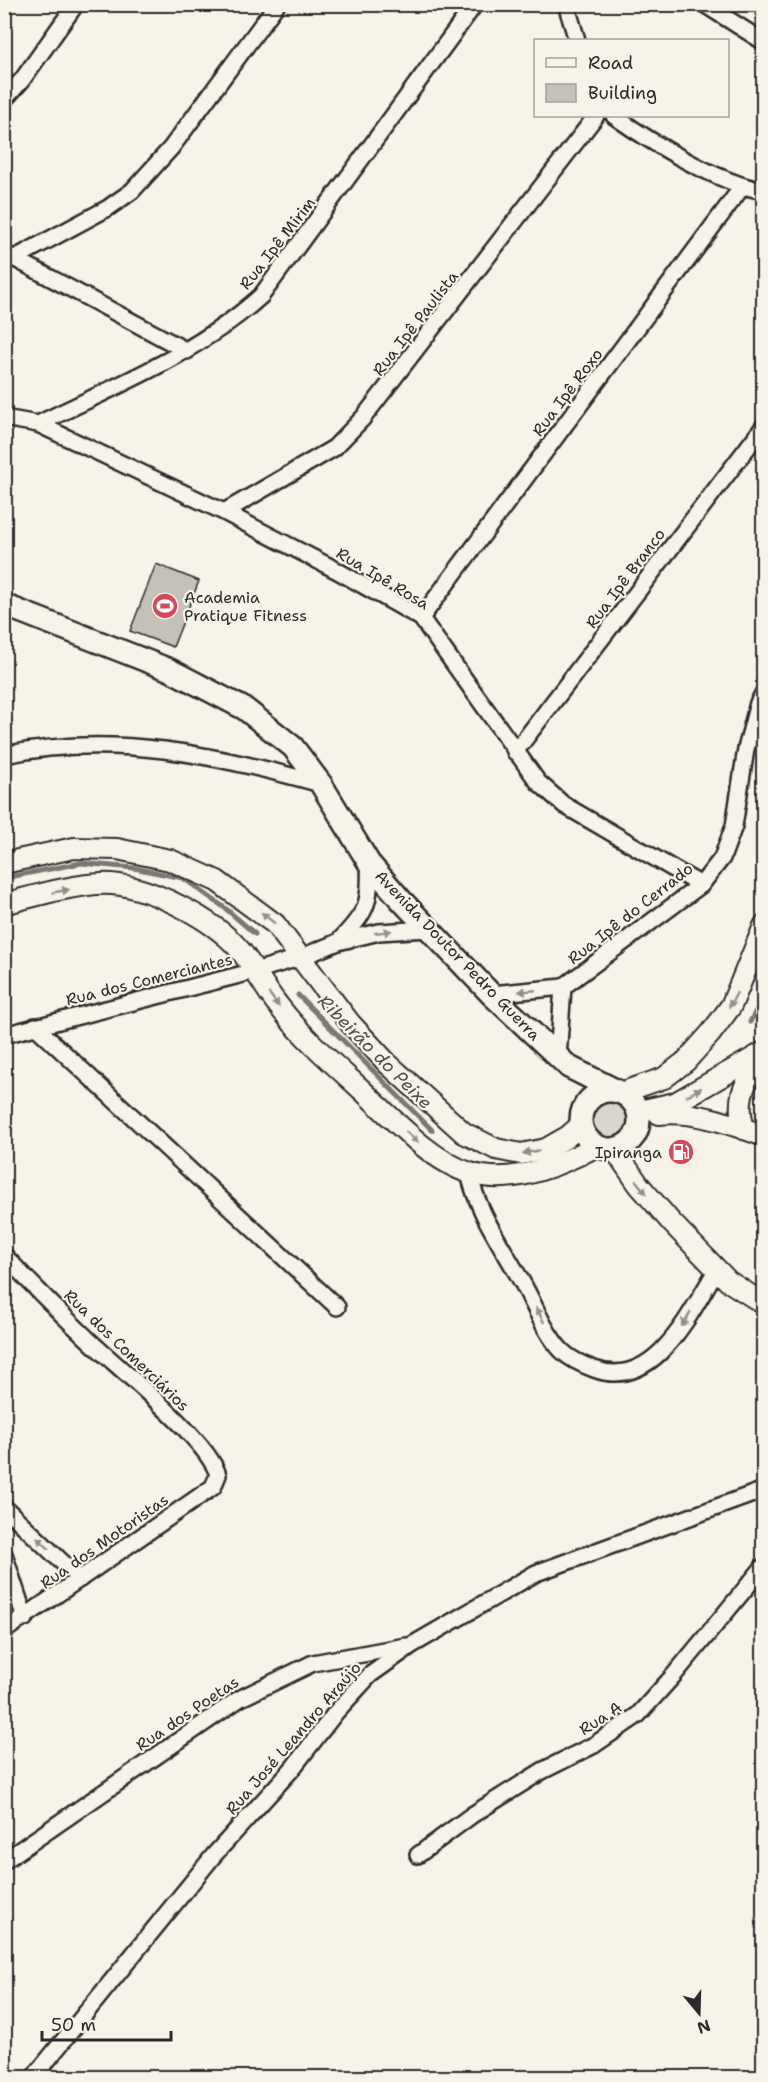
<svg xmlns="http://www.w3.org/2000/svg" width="768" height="2082" font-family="'Shantell Sans',sans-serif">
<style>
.green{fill:#dad6cc;stroke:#82807c;stroke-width:1.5}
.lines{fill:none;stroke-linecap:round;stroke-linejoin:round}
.stream{stroke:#7a7874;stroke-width:5}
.building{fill:#c4c1b9;stroke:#2b2b2b;stroke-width:1.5}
.minor-casing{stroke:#2b2b2b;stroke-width:20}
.tertiary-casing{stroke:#2b2b2b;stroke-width:24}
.secondary-casing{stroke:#2b2b2b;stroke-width:26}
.minor{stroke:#f7f3e8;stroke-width:15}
.tertiary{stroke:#f7f3e8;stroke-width:20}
.secondary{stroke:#f7f3e8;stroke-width:21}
.oneway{fill:#918f8a}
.labels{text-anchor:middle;stroke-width:4.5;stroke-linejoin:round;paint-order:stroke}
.street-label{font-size:16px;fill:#2b2b2b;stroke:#f7f3e8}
.poi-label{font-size:16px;fill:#2b2b2b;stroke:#f7f3e8;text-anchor:start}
.water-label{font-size:18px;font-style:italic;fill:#53524f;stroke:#f7f3e8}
</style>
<rect width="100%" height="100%" fill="#f7f3e8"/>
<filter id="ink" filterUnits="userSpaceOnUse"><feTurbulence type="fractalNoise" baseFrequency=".0167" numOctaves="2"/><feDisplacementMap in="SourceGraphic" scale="12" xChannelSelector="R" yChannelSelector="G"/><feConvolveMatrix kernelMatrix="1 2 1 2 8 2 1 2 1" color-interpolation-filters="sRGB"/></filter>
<g filter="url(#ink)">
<circle class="green" cx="612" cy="1121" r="23"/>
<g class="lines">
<g class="stream">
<path d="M4,878l77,-15 53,5 49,10 42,30 30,26"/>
<path d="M298,995l134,135"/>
<path d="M750,1022l14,-26"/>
</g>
</g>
<path class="building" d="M156,564l43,17 -26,66 -43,-16z"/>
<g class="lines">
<g class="minor-casing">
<g id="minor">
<path d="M566,4l11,36"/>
<path d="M704,4l60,38"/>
<path d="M4,100l18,-20 54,-76"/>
<path d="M614,116c38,27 104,67 150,75"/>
<path d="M4,253l183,98"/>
<path d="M15,258l93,-50 24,-17 39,-43 106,-144"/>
<path d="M4,418l34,6 186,88 112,58 85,48 117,164 26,23 137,80"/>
<path d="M38,424c77,-38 159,-70 223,-128l214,-292"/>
<path d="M224,512l110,-64 29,-30 233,-302"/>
<path d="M421,618l321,-431"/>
<path d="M515,752l249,-326"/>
<path d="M4,755c109,-23 212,0 317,29"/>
<path d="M338,942c29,-30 33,-38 31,-79"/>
<path d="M491,994l72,-7 138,-102 21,-27 12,-32 12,-77 12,-46 6,-11"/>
<path d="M35,1026l302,281"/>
<path d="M4,1035l251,-64 47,-14 36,-15 41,-10 49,-3"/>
<path d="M558,1058l5,-71"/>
<path d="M469,1173c9,41 34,74 54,111 12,21 22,50 39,67 9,9 21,14 32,18 61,23 97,-58 123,-100"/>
<path d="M4,1255c28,30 58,60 88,88 30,28 116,97 126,132l-5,12 -209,144"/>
<path d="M4,1507l76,72"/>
<path d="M4,1554l21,64"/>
<path d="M418,1855l54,-40 70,-44 52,-26 44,-30 36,-40 90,-109"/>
<path d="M4,1861l235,-162 74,-36 93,-17"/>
<path d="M33,2078l181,-223 78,-86 44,-57 34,-37 42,-30 124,-72 228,-83"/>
</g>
</g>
<g class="tertiary-casing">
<g id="tertiary">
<path d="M4,863l70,-15 43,1 53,11 47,21 58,43 75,99 37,40 77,70 32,16 25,5 25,-5 21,-12 14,-12"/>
<path d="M4,904c29,-8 78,-22 108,-20 39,3 101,35 127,65 15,17 25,39 39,56 24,32 57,60 86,87 86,83 116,114 233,54"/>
<path d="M623,1092l41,-14 22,-17 25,-28 20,-27 33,-80"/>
<path d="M639,1111l36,-8 89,-51"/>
<path d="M659,1114c34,-4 73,10 105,22"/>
<path d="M744,1129c-9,-33 1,-45 17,-73"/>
<path d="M614,1149l25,36 32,37 57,59 36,23"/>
</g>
</g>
<g class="secondary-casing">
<g id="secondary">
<path d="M4,605l166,65 75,39 48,38 28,37 48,79 32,37 90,94 78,73 48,24"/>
<circle cx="610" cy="1120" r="29"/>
</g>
</g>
<use href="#minor" class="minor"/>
<use href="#tertiary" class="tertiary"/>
<use href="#secondary" class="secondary"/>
</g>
<defs><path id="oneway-solid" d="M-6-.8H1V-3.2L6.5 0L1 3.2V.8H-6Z" transform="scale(1.5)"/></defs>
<g class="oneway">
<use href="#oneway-solid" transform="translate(61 891) rotate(-10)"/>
<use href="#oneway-solid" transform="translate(268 918) rotate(-141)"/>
<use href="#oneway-solid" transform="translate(383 932) rotate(-7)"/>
<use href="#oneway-solid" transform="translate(527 991) rotate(175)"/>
<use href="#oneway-solid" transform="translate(274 1000) rotate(53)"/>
<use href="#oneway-solid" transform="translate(733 1000) rotate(117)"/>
<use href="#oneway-solid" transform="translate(694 1092) rotate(-29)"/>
<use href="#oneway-solid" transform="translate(412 1137) rotate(41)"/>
<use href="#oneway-solid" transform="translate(531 1152) rotate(169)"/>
<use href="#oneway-solid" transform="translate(641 1187) rotate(51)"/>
<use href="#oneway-solid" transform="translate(540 1315) rotate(-118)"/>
<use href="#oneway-solid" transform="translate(686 1319) rotate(122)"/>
<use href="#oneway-solid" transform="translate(43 1543) rotate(-136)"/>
</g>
</g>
<defs>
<g id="stadium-disc" transform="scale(1.35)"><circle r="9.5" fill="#d1495b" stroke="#f7f3e8"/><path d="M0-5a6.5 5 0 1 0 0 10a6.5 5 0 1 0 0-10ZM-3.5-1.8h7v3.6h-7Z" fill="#fff"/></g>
<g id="fuel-disc" transform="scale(1.35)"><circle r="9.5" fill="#d1495b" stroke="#f7f3e8"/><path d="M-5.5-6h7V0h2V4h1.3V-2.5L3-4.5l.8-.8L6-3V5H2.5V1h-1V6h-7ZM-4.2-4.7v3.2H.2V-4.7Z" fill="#fff"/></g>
</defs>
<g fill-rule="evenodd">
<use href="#stadium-disc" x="165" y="606"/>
<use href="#fuel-disc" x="681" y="1152"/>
</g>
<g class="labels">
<g class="street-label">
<text transform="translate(277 243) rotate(-52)" y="6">Rua Ipê Mirim</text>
<text transform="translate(415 323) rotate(-52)" y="6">Rua Ipê Paulista</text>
<text transform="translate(567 392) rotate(-53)" y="6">Rua Ipê Roxo</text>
<text transform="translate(383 578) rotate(31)" y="6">Rua Ipê Rosa</text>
<text transform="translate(625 578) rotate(-53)" y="6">Rua Ipê Branco</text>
<text transform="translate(630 913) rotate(-38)" y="6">Rua Ipê do Cerrado</text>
<text transform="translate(458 955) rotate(46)" y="6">Avenida Doutor Pedro Guerra</text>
<text transform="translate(149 979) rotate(-14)" y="6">Rua dos Comerciantes</text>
<text transform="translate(127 1350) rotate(44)" y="6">Rua dos Comerciários</text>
<text transform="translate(104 1541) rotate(-35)" y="6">Rua dos Motoristas</text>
<text transform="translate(187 1713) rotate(-34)" y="6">Rua dos Poetas</text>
<text transform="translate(600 1718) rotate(-33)" y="6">Rua A</text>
<text transform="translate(293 1738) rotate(-49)" y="6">Rua José Leandro Araújo</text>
</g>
<g class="poi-label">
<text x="184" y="603">Academia<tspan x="184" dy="18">Pratique Fitness</tspan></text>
<text x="662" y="1158" text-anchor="end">Ipiranga</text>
</g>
<g class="water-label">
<text transform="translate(375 1052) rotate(45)" y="6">Ribeirão do Peixe</text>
</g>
</g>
<rect width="768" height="2082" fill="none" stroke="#f7f3e8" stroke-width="24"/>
<rect x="12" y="12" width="744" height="2058" fill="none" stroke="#2b2b2b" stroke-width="2" filter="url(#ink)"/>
<rect x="534" y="39" width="195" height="78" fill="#f7f3e8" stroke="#a5a39c" stroke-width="1.5"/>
<rect x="546" y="58" width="30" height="9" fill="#f7f3e8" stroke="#a5a39c" stroke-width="1.5"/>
<text x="588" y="69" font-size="18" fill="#2b2b2b">Road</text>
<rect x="546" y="84" width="30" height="18" fill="#c4c1b9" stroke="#a5a39c" stroke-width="1.5"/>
<text x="588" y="99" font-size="18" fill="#2b2b2b">Building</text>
<g transform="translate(699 2013) rotate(161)" stroke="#f7f3e8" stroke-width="4.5" paint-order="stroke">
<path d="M0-4.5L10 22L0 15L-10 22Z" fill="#2b2b2b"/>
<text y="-9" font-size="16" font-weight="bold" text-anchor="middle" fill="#2b2b2b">N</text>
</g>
<path d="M42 2031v9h129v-9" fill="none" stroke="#2b2b2b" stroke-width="3"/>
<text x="51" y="2031" font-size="18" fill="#2b2b2b" stroke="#f7f3e8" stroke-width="4.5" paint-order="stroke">50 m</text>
</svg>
